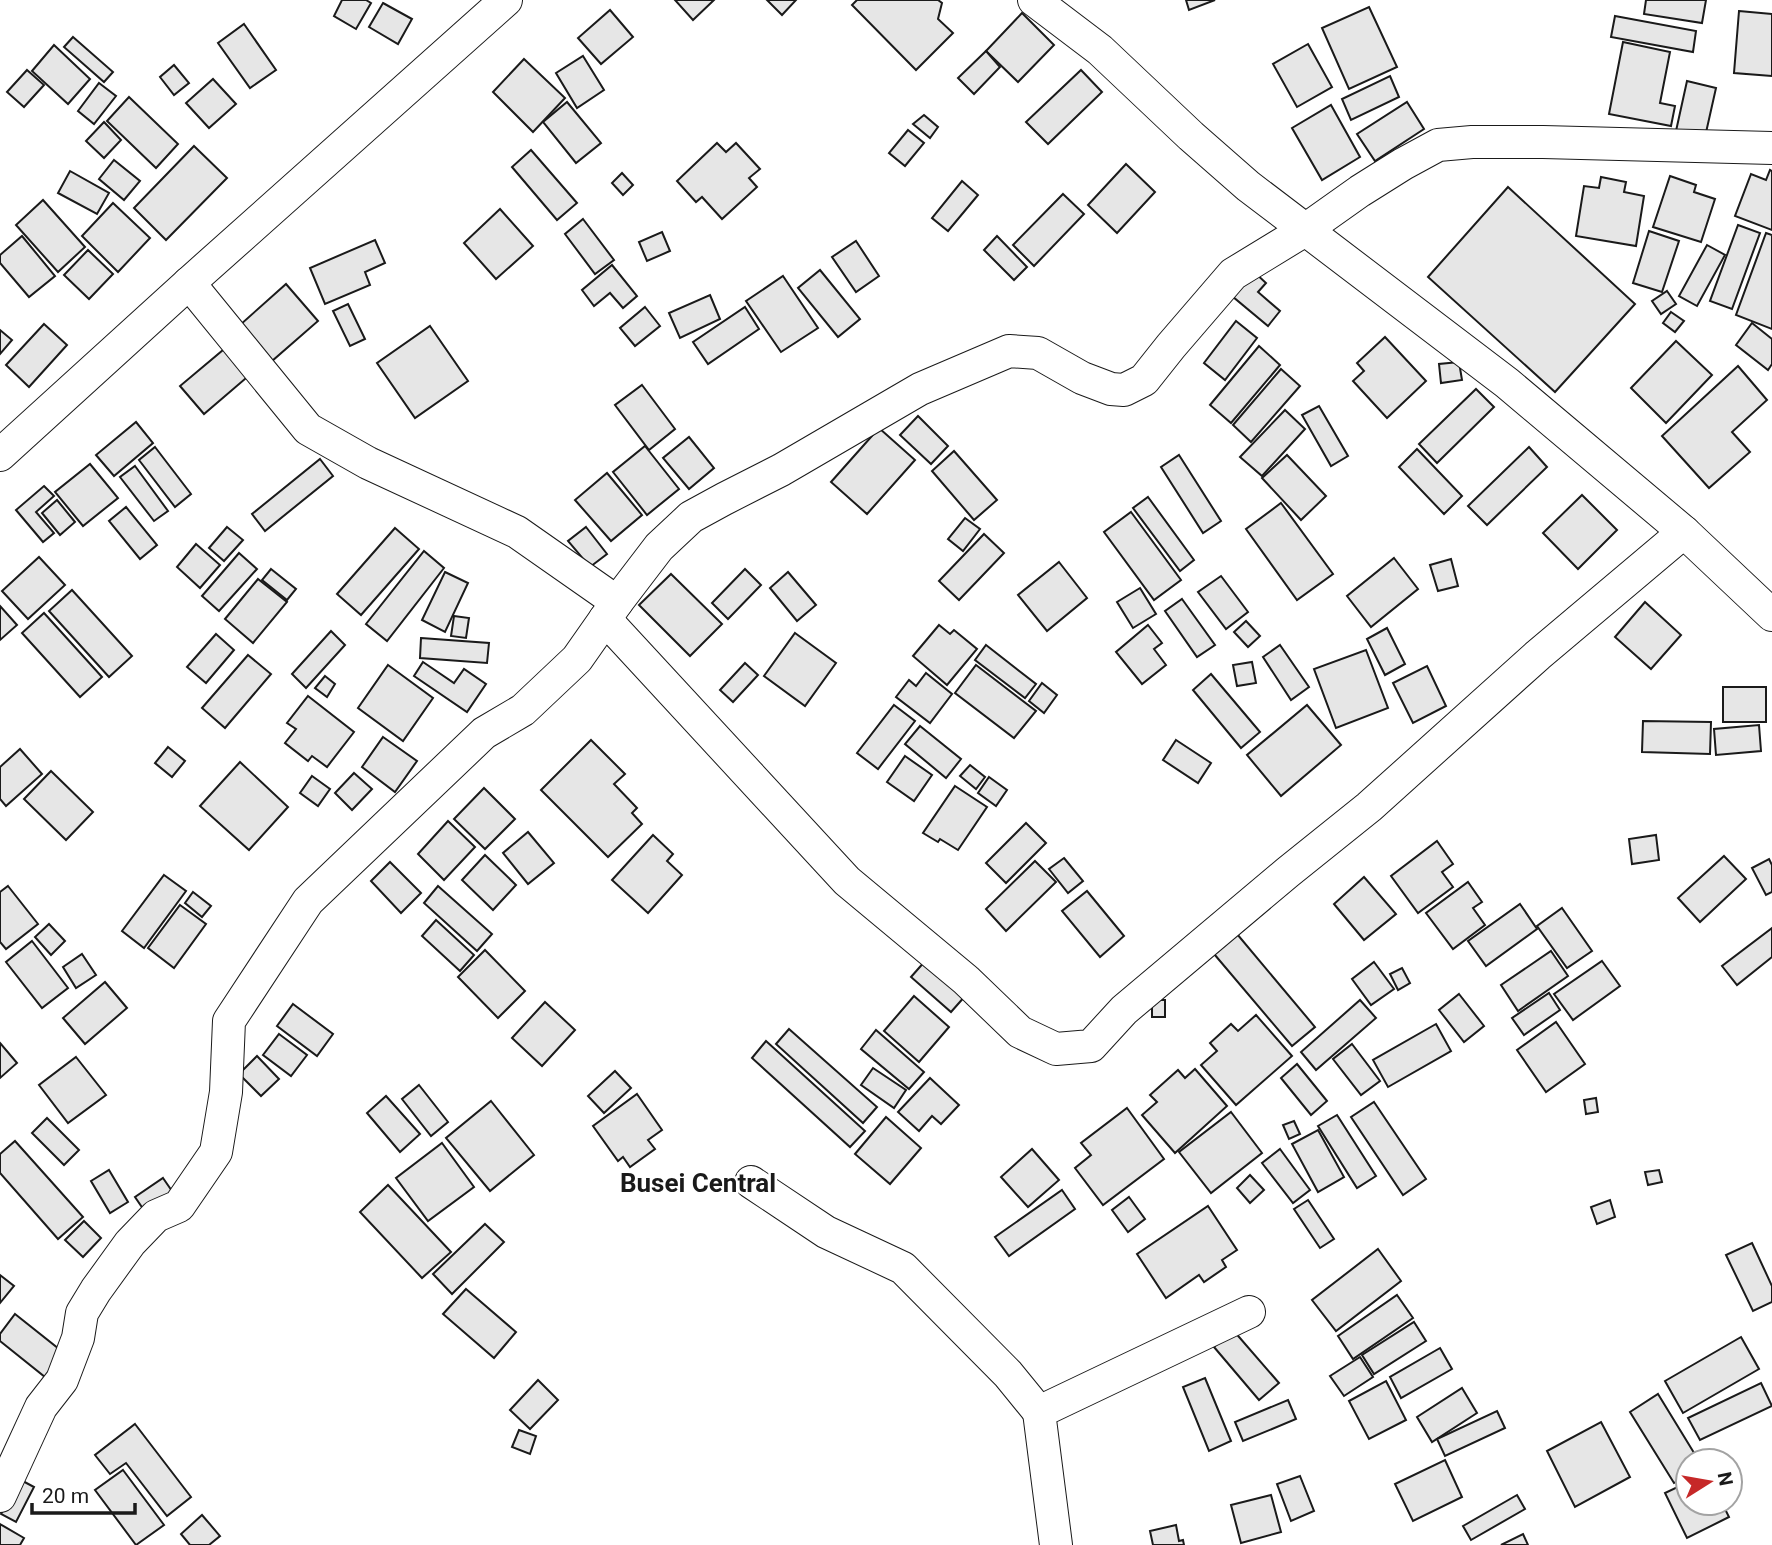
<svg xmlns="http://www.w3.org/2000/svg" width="1772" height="1545" font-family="Roboto,sans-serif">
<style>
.building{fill:#e6e6e6;stroke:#1a1a1a;stroke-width:2}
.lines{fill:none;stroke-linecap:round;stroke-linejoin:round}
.street-casing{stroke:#1a1a1a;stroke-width:34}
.street{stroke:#fff;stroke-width:32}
.labels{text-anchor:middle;stroke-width:5;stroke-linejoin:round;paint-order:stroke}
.quarter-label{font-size:26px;font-weight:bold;fill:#1a1a1a;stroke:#fff}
</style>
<rect width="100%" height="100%" fill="#fff"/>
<g class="building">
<path d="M342,0h24l5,3 -15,26 -22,-13z"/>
<path d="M675,0h39l-21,20z"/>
<path d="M767,0h29l-14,15z"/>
<path d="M857,0h81l4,3 -4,16 15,14 -37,37 -64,-65z"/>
<path d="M1186,0h29l-26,10z"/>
<path d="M1646,0h60l-4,23 -58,-9z"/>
<path d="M383,3l29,16 -14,25 -29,-17z"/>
<path d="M1369,7l28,60 -48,22 -27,-61z"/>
<path d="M610,10l23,27 -32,27 -23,-26z"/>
<path d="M1739,11l33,3v62l-38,-3z"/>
<path d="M1022,13l32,32 -36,37 -32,-31z"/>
<path d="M1615,16l81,15 -3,21 -82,-15z"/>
<path d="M244,24l32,46 -26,18 -32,-45z"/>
<path d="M73,37l40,35 -9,10 -40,-35z"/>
<path d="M1623,42l47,10 -10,51 15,3 -4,20 -62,-12z"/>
<path d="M1308,44l24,43 -35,20 -24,-43z"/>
<path d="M54,45l36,34 -22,25 -36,-33z"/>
<path d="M986,51l14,16 -26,27 -16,-16z"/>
<path d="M583,56l21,34 -27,18 -21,-35z"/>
<path d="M524,59l41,39 -32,34 -40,-40z"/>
<path d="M174,65l15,18 -15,12 -14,-18z"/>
<path d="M27,70l17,15 -20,22 -17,-15z"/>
<path d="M1081,70l21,22 -54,52 -22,-22z"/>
<path d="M1390,76l9,21 -48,23 -9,-21z"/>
<path d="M213,79l23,25 -27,24 -23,-25z"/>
<path d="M1687,81l29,7 -11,49 -29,-6z"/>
<path d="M99,83l17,13 -22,28 -16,-13z"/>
<path d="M129,97l49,47 -22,24 -49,-47z"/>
<path d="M567,102l34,41 -25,20 -33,-41z"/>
<path d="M1407,102l17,27 -49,32 -18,-27z"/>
<path d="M1331,105l29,52 -38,23 -30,-52z"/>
<path d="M924,115l14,12 -8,11 -17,-14z"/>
<path d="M104,122l17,18 -17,18 -18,-17z"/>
<path d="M908,130l16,13 -19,23 -16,-13z"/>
<path d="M717,143l9,9 10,-9 24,26 -11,9 8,9 -35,32 -20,-22 -6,5 -19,-21z"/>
<path d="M194,146l33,32 -61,62 -32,-32z"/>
<path d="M531,150l46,53 -20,17 -45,-53z"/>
<path d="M114,160l26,21 -16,19 -25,-21z"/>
<path d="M1126,164l29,28 -38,41 -29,-28z"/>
<path d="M1770,170l2,1v59l-37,-14 16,-42 15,6z"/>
<path d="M70,171l39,22 -12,21 -39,-21z"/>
<path d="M622,173l11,12 -10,10 -11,-12z"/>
<path d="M1670,176l26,9 -2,7 21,7 -14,43 -48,-15z"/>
<path d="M1601,177l25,5 -2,10 20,4 -8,50 -60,-10 8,-50 15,2z"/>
<path d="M962,181l16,14 -30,36 -16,-13z"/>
<path d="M1508,187l127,117 -80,88 -127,-115z"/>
<path d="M1063,194l21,20 -50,52 -21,-21z"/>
<path d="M43,200l42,47 -27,25 -42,-47z"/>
<path d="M113,203l37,35 -32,34 -36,-36z"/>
<path d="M500,209l33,37 -37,33 -32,-36z"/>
<path d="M583,219l31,41 -19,14 -30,-40z"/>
<path d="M1738,225l22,8 -28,76 -22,-8z"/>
<path d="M1649,231l30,10 -17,51 -29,-9z"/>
<path d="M662,232l8,19 -23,10 -8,-19z"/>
<path d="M1766,233l6,2v94l-36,-14z"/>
<path d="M22,236l33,40 -26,21 -29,-34v-8z"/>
<path d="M997,236l30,31 -13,13 -30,-30z"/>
<path d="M375,240l10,23 -20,9 5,13 -45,19 -15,-36z"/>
<path d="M856,241l23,35 -23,16 -24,-35z"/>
<path d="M1707,245l18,10 -28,51 -18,-10z"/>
<path d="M88,250l25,24 -24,25 -25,-24z"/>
<path d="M612,265l25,31 -14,12 -13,-15 -16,13 -12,-16z"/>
<path d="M820,270l40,49 -22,18 -40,-49z"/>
<path d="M1253,271l13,12 -8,9 22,19 -12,15 -36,-30z"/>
<path d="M783,276l35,52 -37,24 -35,-51z"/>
<path d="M286,284l32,37 -46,40 -32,-36z"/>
<path d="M1667,291l9,13 -15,10 -9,-13z"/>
<path d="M710,295l10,24 -40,19 -11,-25z"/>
<path d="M348,304l17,35 -15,7 -17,-35z"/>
<path d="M645,307l15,19 -25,20 -15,-18z"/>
<path d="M745,307l14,22 -51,35 -15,-22z"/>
<path d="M1671,312l13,9 -9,11 -12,-9z"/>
<path d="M1236,321l21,17 -32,42 -21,-17z"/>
<path d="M1752,323l20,16v25l-4,6 -32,-25z"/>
<path d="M44,324l23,21 -38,42 -23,-22z"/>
<path d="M430,326l38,55 -53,37 -38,-55z"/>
<path d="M0,330l12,10 -12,14z"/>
<path d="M1385,337l41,44 -39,37 -34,-37 11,-10 -7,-8z"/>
<path d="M1676,341l36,34 -46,48 -35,-35z"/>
<path d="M229,345l23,28 -48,41 -24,-28z"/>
<path d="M1259,346l21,19 -49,58 -21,-18z"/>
<path d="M1459,362l3,18 -21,3 -2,-19z"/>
<path d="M1738,366l29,34 -35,32 18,20 -41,36 -47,-52z"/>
<path d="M1281,369l19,17 -49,56 -18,-17z"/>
<path d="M642,385l33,44 -26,21 -34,-45z"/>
<path d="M1476,389l18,18 -57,56 -18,-19z"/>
<path d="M1319,406l29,50 -17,10 -29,-51z"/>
<path d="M1285,410l20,19 -43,47 -22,-19z"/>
<path d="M918,416l30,30 -17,18 -31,-29z"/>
<path d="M136,422l17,21 -39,33 -18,-21z"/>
<path d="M879,428l36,32 -48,54 -36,-32z"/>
<path d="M689,437l25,31 -25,21 -26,-31z"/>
<path d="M645,446l34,43 -32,26 -34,-43z"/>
<path d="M155,447l36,47 -16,13 -36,-47z"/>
<path d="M1529,447l18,20 -60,58 -19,-19z"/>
<path d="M1417,449l45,47 -18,18 -45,-47z"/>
<path d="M954,451l43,49 -23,20 -42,-49z"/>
<path d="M1179,455l42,66 -18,12 -42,-66z"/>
<path d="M1287,455l39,41 -25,24 -39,-42z"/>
<path d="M320,459l13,17 -68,55 -13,-17z"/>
<path d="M90,464l28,34 -35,28 -28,-34z"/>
<path d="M135,466l33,45 -14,10 -34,-44z"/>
<path d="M607,473l35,42 -31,26 -36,-41z"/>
<path d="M44,486l10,10 -18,16 18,21 -11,9 -27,-32z"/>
<path d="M1582,495l35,35 -39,39 -35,-36z"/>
<path d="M1148,497l46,63 -14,11 -47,-63z"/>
<path d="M57,500l18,22 -15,13 -18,-22z"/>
<path d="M1281,503l52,71 -36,26 -51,-71z"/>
<path d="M126,507l31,38 -17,14 -31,-38z"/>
<path d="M1131,512l50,68 -27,20 -50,-68z"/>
<path d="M965,518l15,11 -17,22 -15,-12z"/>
<path d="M227,527l16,13 -19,21 -15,-13z"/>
<path d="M586,527l21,27 -17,13 -22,-26z"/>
<path d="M395,528l24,21 -58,66 -24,-21z"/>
<path d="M984,534l20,19 -45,47 -20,-19z"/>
<path d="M196,544l24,21 -20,23 -23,-21z"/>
<path d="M424,551l20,17 -57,73 -21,-17z"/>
<path d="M239,553l18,16 -38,42 -17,-15z"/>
<path d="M39,557l26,28 -37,34 -26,-28z"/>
<path d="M1394,558l24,31 -47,38 -24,-31z"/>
<path d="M1451,559l7,27 -20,5 -8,-26z"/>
<path d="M1059,562l28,36 -40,33 -29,-36z"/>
<path d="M271,569l25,20 -9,11 -25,-20z"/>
<path d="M745,569l16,16 -33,34 -16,-16z"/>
<path d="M445,572l23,11 -23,49 -23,-12z"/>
<path d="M788,572l28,33 -19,16 -27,-33z"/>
<path d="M671,574l51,50 -32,32 -51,-51z"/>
<path d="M1221,576l27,36 -22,17 -28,-37z"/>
<path d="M258,579l29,23 -34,41 -28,-24z"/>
<path d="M1140,588l16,26 -23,14 -16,-26z"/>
<path d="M72,590l60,66 -23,21 -60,-66z"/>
<path d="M1182,599l33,46 -18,12 -32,-46z"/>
<path d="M1645,602l36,33 -30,34 -36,-32z"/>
<path d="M0,606l17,19 -17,15z"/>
<path d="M44,613l58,64 -22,20 -58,-64z"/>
<path d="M454,616l15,2 -3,20 -15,-2z"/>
<path d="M1246,621l14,15 -12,11 -14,-15z"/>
<path d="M939,625l11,9 4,-4 23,19 -30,36 -34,-29z"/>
<path d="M1148,625l14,18 -8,6 12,16 -24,19 -26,-32z"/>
<path d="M1387,628l18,36 -20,11 -18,-36z"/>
<path d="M331,631l14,14 -39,43 -14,-14z"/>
<path d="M795,633l41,30 -31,43 -41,-30z"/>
<path d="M216,634l18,16 -28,33 -19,-16z"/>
<path d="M421,638l68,5 -2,20 -67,-5z"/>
<path d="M986,645l50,39 -11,14 -50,-38z"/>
<path d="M1280,645l29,42 -18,13 -28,-43z"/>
<path d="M1366,650l22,58 -52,20 -22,-59z"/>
<path d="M248,655l23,19 -46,54 -23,-20z"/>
<path d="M423,662l31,21 10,-14 22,15 -19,28 -53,-36z"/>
<path d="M1252,662l4,21 -19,3 -4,-21z"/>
<path d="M745,663l13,12 -25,27 -13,-12z"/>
<path d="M388,665l45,33 -30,43 -45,-33z"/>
<path d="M976,665l60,46 -22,27 -59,-45z"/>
<path d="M1427,666l19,40 -33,17 -20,-40z"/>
<path d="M926,673l26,21 -22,29 -34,-26 13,-17 7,6z"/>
<path d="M1211,674l49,58 -19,16 -48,-58z"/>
<path d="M325,676l10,8 -8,13 -12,-9z"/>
<path d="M1042,683l15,12 -13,18 -15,-12z"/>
<rect x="1723" y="687" width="43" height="35"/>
<path d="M308,696l46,36 -27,35 -15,-11 -4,5 -23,-18 11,-14 -9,-6z"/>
<path d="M894,705l21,16 -37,48 -21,-16z"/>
<path d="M1307,705l34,40 -60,51 -34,-41z"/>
<path d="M1643,721l68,1 -1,32 -68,-2z"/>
<path d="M1759,725l2,26 -45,4 -2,-26z"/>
<path d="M920,726l41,33 -15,19 -41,-34z"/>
<path d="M383,737l34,24 -22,31 -33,-25z"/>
<path d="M591,740l34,34 -11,10 23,24 -5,5 10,11 -34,33 -67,-67z"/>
<path d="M1176,740l35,23 -13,20 -35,-23z"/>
<path d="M168,747l17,14 -13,16 -17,-14z"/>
<path d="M20,749l22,25 -36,32 -6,-7v-32z"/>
<path d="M905,756l27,19 -18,26 -27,-19z"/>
<path d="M240,762l48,45 -39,43 -49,-44z"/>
<path d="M970,765l15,12 -9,12 -16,-13z"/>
<path d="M51,771l42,41 -27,28 -42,-41z"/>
<path d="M354,773l18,16 -20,21 -17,-17z"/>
<path d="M312,776l18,13 -12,17 -18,-13z"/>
<path d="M989,777l18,13 -11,16 -18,-13z"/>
<path d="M955,786l32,21 -29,43 -18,-11 -2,3 -15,-9z"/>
<path d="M484,788l31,31 -30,30 -31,-30z"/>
<path d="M448,821l27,26 -31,33 -26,-26z"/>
<path d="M1026,823l20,20 -40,40 -20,-20z"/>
<path d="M528,832l26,31 -26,21 -25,-31z"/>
<path d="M653,835l20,19 -6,7 15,14 -34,38 -36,-33z"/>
<path d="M1656,835l3,25 -27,4 -3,-25z"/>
<path d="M1437,841l16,23 -11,8 11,15 -35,26 -27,-37z"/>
<path d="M485,855l31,30 -23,25 -31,-30z"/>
<path d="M1724,856l22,23 -46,43 -22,-24z"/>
<path d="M1064,858l19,23 -15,12 -19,-24z"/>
<path d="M1769,859l3,6v27l-6,3 -14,-27z"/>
<path d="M1035,861l21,21 -50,49 -20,-22z"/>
<path d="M390,862l31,31 -20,20 -30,-32z"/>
<path d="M164,875l22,16 -42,57 -22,-17z"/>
<path d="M1364,877l32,37 -32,26 -30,-36z"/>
<path d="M1468,882l14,20 -9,6 12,17 -32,24 -27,-36z"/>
<path d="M8,886l30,38 -32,25 -6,-7v-50z"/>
<path d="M438,886l54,48 -15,17 -53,-48z"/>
<path d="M1087,891l37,45 -24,21 -38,-46z"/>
<path d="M193,892l18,14 -9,11 -17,-14z"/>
<path d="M1520,904l17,25 -51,37 -18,-25z"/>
<path d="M180,905l26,19 -32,44 -26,-20z"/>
<path d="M1562,908l30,43 -25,17 -30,-42z"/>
<path d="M436,920l38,35 -14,16 -38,-35z"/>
<path d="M49,924l16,17 -14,14 -16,-18z"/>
<path d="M1232,928l83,99 -23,19 -83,-98z"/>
<path d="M1772,928v29l-35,28 -15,-19z"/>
<path d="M32,941l36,47 -26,20 -36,-46z"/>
<path d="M485,950l40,41 -27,27 -40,-41z"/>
<path d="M1551,951l17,25 -50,35 -17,-26z"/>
<path d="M82,954l14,21 -20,13 -13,-21z"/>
<path d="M926,960l40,35 -15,17 -40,-35z"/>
<path d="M1602,961l18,25 -47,34 -19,-26z"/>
<path d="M1374,962l20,27 -23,16 -19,-26z"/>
<path d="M1402,968l8,15 -12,7 -8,-16z"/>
<path d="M105,982l22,26 -42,36 -22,-26z"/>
<path d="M1549,993l11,17 -36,25 -12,-17z"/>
<path d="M1459,994l25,32 -20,16 -25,-32z"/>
<path d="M914,996l35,31 -30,35 -35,-31z"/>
<rect x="1152" y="1000" width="13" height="17"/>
<path d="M1360,1000l16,18 -60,52 -15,-18z"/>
<path d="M545,1002l30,28 -33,36 -30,-28z"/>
<path d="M293,1004l40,30 -16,22 -40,-30z"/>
<path d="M1256,1015l36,41 -56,49 -35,-40 16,-14 -7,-8 21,-19 7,7z"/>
<path d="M1556,1022l29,42 -39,28 -29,-42z"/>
<path d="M1436,1024l15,27 -63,36 -15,-27z"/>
<path d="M789,1029l88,78 -14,16 -87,-79z"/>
<path d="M876,1030l48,42 -15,17 -48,-40z"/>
<path d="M279,1034l28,21 -16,21 -28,-21z"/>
<path d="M766,1041l99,90 -15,16 -98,-89z"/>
<path d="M0,1043l17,20 -17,15z"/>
<path d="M1352,1044l28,37 -19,14 -28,-36z"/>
<path d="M257,1056l22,23 -18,17 -22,-22z"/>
<path d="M76,1057l30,38 -38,28 -29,-38z"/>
<path d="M1297,1064l30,37 -16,14 -30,-37z"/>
<path d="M873,1068l33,22 -12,18 -33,-23z"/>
<path d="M1195,1069l32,37 -52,47 -33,-38 15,-13 -7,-7 28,-25 7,8z"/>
<path d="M615,1071l16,17 -27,25 -16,-17z"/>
<path d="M930,1078l29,27 -18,19 -9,-8 -13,15 -21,-19z"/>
<path d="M419,1085l29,37 -17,14 -29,-37z"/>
<path d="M637,1094l25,36 -14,10 7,9 -25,18 -7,-10 -5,4 -25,-35z"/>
<path d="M386,1096l34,38 -20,18 -33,-39z"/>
<path d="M1596,1098l2,14 -12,2 -2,-14z"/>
<path d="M491,1101l43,54 -44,36 -44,-53z"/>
<path d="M1374,1102l52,77 -23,16 -52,-78z"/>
<path d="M1127,1108l37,51 -61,46 -28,-37 16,-13 -10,-12z"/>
<path d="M1231,1112l31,41 -51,40 -32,-41z"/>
<path d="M1337,1115l39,61 -19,12 -39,-62z"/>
<path d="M886,1117l35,31 -31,36 -35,-30z"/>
<path d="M47,1118l32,32 -15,15 -32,-32z"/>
<path d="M1294,1121l6,13 -11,5 -6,-14z"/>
<path d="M1318,1130l26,47 -26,15 -26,-48z"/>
<path d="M15,1141l68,76 -25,22 -58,-66v-19z"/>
<path d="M442,1143l32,44 -46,34 -32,-43z"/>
<path d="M1032,1149l27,31 -31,27 -27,-30z"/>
<path d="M1280,1149l30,41 -17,13 -31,-40z"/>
<path d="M109,1170l19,32 -18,11 -19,-32z"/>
<path d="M1659,1170l3,12 -14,3 -3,-13z"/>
<path d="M1250,1175l14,15 -14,13 -13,-15z"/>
<path d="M163,1178l11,16 -28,19 -11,-16z"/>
<path d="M388,1185l63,67 -29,26 -62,-66z"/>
<path d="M1062,1190l13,19 -66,47 -14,-19z"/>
<path d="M1129,1197l16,22 -17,13 -16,-22z"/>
<path d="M1308,1200l26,39 -14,9 -26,-39z"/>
<path d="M1610,1200l5,17 -18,7 -6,-17z"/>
<path d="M1208,1206l29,44 -15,10 4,7 -22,15 -5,-7 -33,23 -29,-44z"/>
<path d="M84,1221l17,17 -18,19 -18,-17z"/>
<path d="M485,1224l19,18 -52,52 -19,-20z"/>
<path d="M1752,1243l20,43v16l-19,9 -27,-56z"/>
<path d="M1378,1249l23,32 -65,50 -24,-31z"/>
<path d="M0,1275l14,11 -14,17z"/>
<path d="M466,1289l50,43 -22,26 -51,-44z"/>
<path d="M1397,1295l16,23 -60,41 -15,-23z"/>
<path d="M15,1314l49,39 -19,24 -45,-36v-7z"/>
<path d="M1414,1322l12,19 -52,33 -12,-19z"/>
<path d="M1233,1330l46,53 -20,17 -45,-53z"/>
<path d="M1741,1337l18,32 -76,44 -18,-32z"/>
<path d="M1440,1348l12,21 -51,29 -11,-21z"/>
<path d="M1360,1357l13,20 -29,19 -14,-20z"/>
<path d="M1205,1378l26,63 -22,10 -26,-64z"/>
<path d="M538,1380l20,20 -28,29 -20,-19z"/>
<path d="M1386,1381l20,39 -37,19 -20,-38z"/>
<path d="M1761,1383l11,23 -72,34 -12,-22z"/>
<path d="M1462,1388l15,25 -45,29 -15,-25z"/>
<path d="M1658,1394l41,67h-11v14l-14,8 -44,-71z"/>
<path d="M1288,1400l8,19 -53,22 -8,-19z"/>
<path d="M1497,1411l8,17 -60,28 -8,-17z"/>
<path d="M1601,1422l29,55 -55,30 -28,-56z"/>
<path d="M135,1424l56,73 -24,19 -41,-53 -16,11 -15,-19z"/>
<path d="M519,1430l17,6 -6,18 -18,-7z"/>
<path d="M1445,1460l17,37 -49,24 -18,-37z"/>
<path d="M123,1470l41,55 -28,20 -41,-55z"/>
<path d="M1300,1476l14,35 -23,10 -14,-37z"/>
<path d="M19,1479l15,8 -18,35 -15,-8z"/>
<path d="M1688,1482v21h34l7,14 -42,21 -22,-45z"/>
<path d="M1271,1495l10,37 -40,11 -10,-38z"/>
<path d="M1517,1495l8,14 -54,31 -8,-14z"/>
<path d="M202,1515l18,21 -11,9h-19l-9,-11z"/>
<path d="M0,1524l24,14 -4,7h-20z"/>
<path d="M1176,1525l3,16 4,-1 1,5h-31l-3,-14z"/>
<path d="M1523,1534l5,11h-27z"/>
</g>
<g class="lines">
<g class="street-casing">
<g id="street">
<path d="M1034,0l66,50 91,86 57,50 259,197 177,149 88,83"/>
<path d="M189,283l119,146 60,34 149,69 100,70"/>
<path d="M0,455l189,-172 317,-283"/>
<path d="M605,619l242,262 119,99 54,52 36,17 35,-3 33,-36 164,-138 81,-65 169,-152 146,-123"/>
<path d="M751,1182l75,50 77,36 105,106 31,38"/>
<path d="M0,1496l41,-89 21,-27 16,-42 4,-25 14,-23 34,-47 26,-27 23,-10 37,-54 10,-60 3,-71 79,-120 176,-168 39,-23 54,-51 40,-57 42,-55 32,-30 33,-18 57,-29 139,-81 89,-38 29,2 44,25 29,11 13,1 20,-10 27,-34 62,-72 72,-44 55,-39 43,-27 35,-19 34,-3h71l229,6"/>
<path d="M1056,1545l-17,-133 210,-100"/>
</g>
</g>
<use href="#street" class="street"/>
</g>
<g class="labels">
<g class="quarter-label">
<text x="698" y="1192">Busei Central</text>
</g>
</g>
<g transform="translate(1709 1482) rotate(79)"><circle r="33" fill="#ffffff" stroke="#a3a3a3" stroke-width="2"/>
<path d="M0-5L12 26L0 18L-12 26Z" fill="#c62828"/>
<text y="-10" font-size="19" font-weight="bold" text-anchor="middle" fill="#1a1a1a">N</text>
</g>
<path d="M32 1503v10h103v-10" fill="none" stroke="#1a1a1a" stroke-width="3.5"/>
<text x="42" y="1503" font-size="21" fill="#1a1a1a" stroke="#ffffff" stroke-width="5" paint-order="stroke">20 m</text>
</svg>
